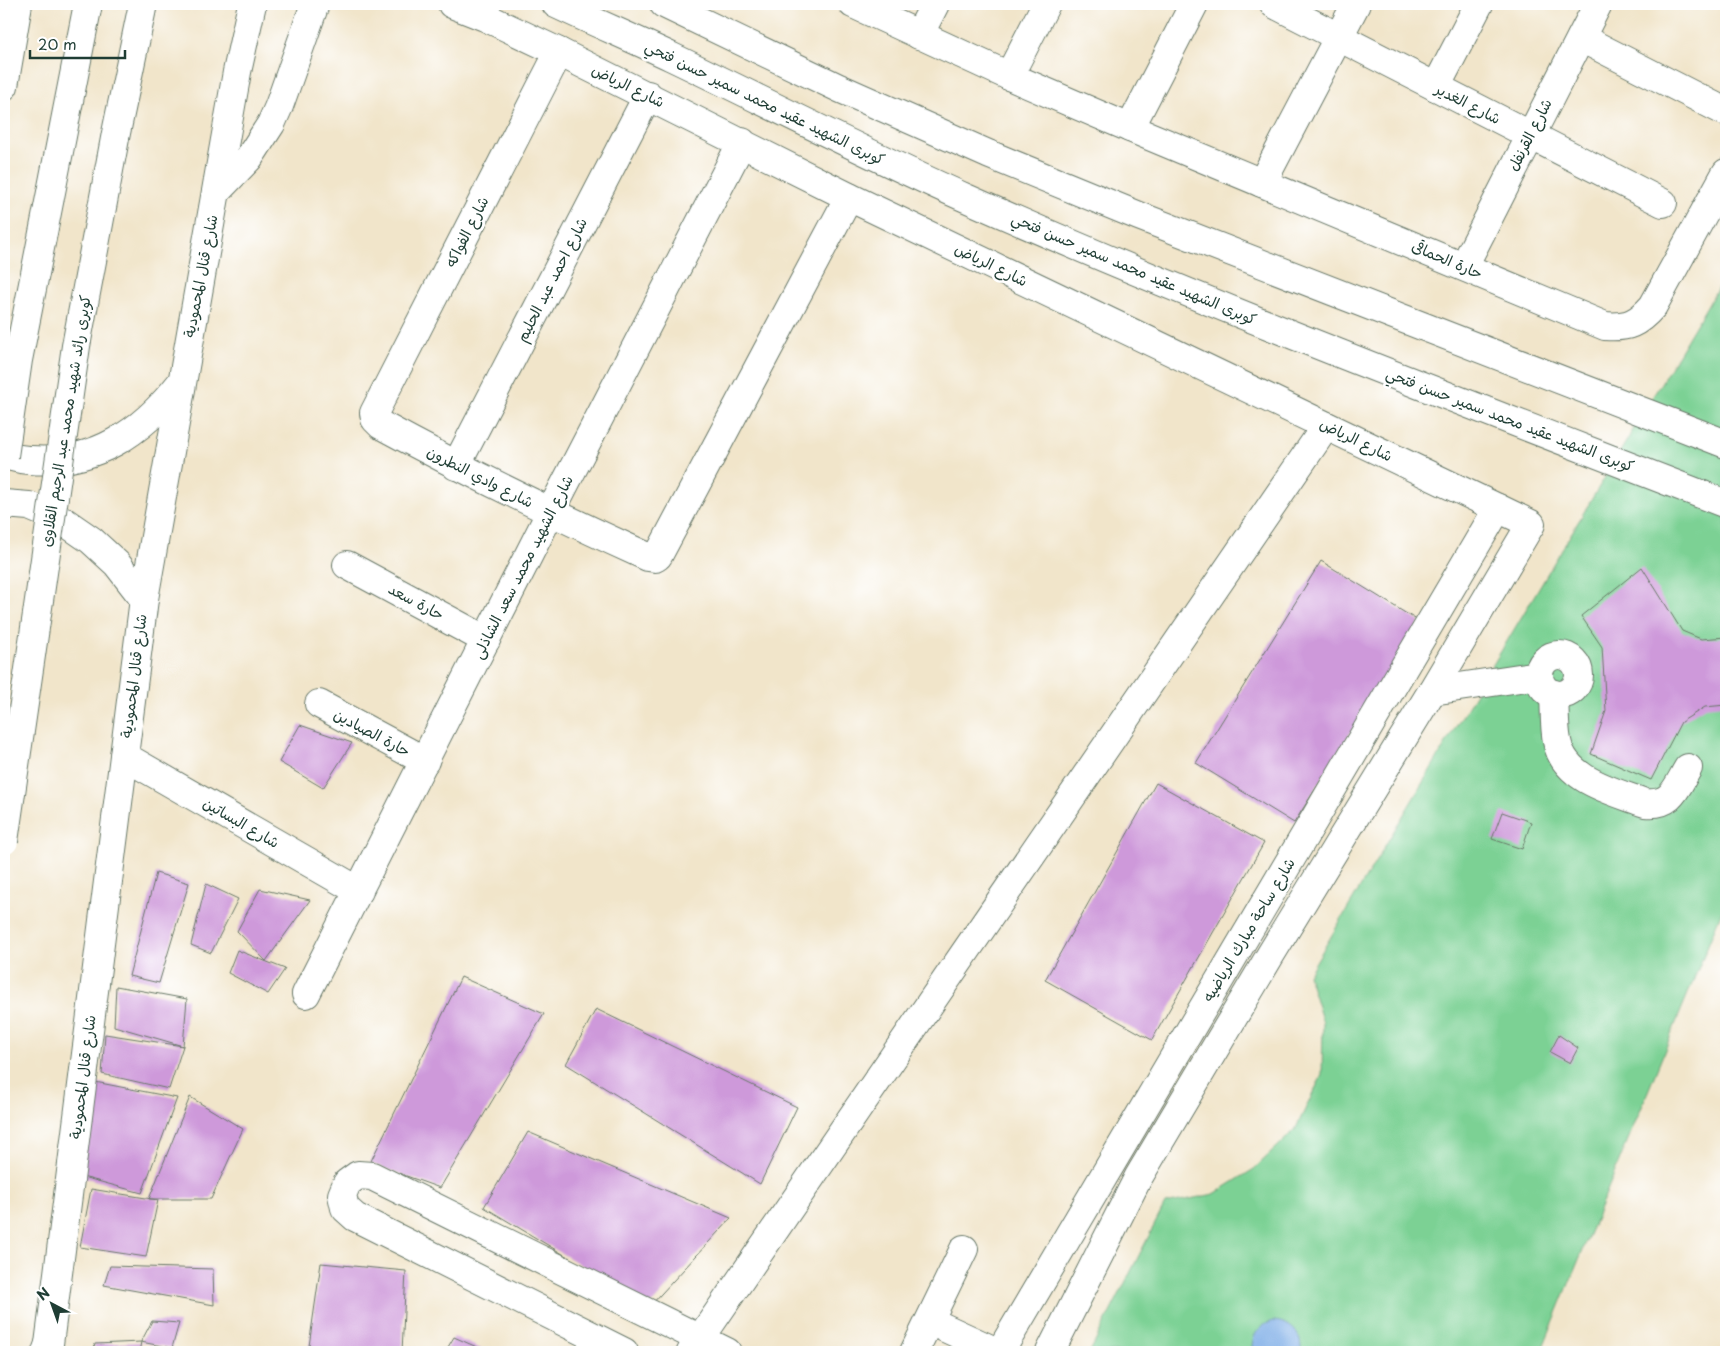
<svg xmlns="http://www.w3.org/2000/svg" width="1730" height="1356" font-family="'Playpen Sans','Playpen Sans Arabic',sans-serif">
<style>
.green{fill:#7cd194;stroke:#4e8764}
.water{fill:#7bace6;stroke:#4d748d}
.building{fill:#ce99da}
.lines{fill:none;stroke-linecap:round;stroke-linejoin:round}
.minor-casing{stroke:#687868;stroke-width:30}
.major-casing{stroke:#687868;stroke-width:30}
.minor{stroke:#fff;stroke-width:28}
.major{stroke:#fff;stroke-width:28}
.major-bridge-casing{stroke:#687868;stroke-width:30;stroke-linecap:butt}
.major-bridge{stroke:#fff;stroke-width:28}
.labels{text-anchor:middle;stroke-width:5;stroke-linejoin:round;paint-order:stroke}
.street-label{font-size:15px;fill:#1f3d34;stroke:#fff}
</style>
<rect width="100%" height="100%" fill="#fff"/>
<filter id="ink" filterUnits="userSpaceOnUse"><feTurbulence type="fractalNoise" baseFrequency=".02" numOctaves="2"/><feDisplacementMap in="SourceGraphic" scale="10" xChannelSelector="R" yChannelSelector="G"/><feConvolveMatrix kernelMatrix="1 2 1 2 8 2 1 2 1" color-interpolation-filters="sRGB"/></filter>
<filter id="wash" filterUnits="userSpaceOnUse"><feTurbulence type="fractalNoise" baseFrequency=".0096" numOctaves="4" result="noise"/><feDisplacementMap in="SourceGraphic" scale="20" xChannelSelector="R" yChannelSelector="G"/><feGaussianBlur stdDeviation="1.12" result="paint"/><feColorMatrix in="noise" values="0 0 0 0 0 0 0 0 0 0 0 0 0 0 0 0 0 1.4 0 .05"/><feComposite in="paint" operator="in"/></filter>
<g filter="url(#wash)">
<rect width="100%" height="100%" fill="#f1e5ca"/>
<path class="green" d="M1726,274v627l-185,451h-451l75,-148 49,-10 40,-25 41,-39 27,-55 1,-52 -15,-48z"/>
<path class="water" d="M1273,1321c19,1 29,13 28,31h-49c-1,-16 6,-26 21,-31z"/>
<g id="blocks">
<g class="building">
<path d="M1321,561l99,61 -126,201 -98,-60z"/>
<path d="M1642,567l40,64 19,8 25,-2v68l-21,2 -24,15 -30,58 -60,-26 15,-43 -4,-64 -21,-31z"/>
<path d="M300,725l52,18 -29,45 -44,-26z"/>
<path d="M1156,783l108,60 -112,197 -107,-60z"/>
<path d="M1502,812l29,10 -9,27 -30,-10z"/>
<path d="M156,873l33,10 -30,100 -30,-7z"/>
<path d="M206,884l32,15 -27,54 -20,-8z"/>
<path d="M260,889l50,11 -44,61 -29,-30z"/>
<path d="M237,950l48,19 -17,25 -40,-21z"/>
<path d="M461,977l83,37 -104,174 -70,-25z"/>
<path d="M116,986l71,13 -4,47 -69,-20z"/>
<path d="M596,1009l201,98 -37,77 -194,-120z"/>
<path d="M105,1034l78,12 -14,43 -67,-15z"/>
<path d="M1559,1035l19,13 -8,15 -20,-11z"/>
<path d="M90,1081l87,17 -35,95 -67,-18z"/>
<path d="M190,1097l53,32 -32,70h-62z"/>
<path d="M528,1132l203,86 -81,88 -166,-99z"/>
<path d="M91,1189l67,11 -12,57 -66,-10z"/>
<path d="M321,1263l85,8 -4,81h-60l-33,-6z"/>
<path d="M110,1266l103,3 1,36 -110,-20z"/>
<path d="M152,1321l27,2 -7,25 -31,-6z"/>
<path d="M454,1337l34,15h-43z"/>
<path d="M141,1342l-2,10h-46l2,-8z"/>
</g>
</g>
</g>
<g filter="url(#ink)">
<use href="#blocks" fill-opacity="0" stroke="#687868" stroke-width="1"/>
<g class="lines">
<g class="minor-casing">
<g id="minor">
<path d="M452,4l33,13 74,35 290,145 682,327 -99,167 -161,263 -133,224 -88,174"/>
<path d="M853,4l156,72 121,52 475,198c23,2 33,-3 48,-20l73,-133"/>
<path d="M1274,4l389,199"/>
<path d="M919,35l16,-31"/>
<path d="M1581,38l143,73"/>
<path d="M559,52l-185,361 1,6 6,6c88,48 177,91 267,132l7,1 3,-2 191,-359"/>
<path d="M1009,76l37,-72"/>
<path d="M4,86l14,-82"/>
<path d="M1436,87l43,-83"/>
<path d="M1130,128l64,-124"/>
<path d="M1262,183l94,-179"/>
<path d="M217,191l32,-33 22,-34 8,-18 36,-102"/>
<path d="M1464,266l134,-262"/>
<path d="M4,455c8,2 17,5 26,5 65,5 112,-28 150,-76"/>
<path d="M456,466l192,-371"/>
<path d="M4,504l25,2 33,14 29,20 26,24 27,35"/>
<path d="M347,565l139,75"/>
<circle cx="1559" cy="675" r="20"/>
<path d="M1432,691l107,-16"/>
<path d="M1554,694c1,15 0,32 3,47 7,39 56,50 88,62 27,3 31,-15 43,-35"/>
<path d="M319,704l106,57"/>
<path d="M124,756l235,135"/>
<path d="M306,994l244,-481 192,-371"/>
<path d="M930,1321l67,31"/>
<path d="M48,1352l96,-753 93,-527 15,-68"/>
<path d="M624,1352l-269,-135 -10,-9 -3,-13 5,-12 11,-8 14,1 355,176"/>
<path d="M691,1352l635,-926"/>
<path d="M914,1352l50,-103"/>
<path d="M1000,1352l498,-844"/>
</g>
</g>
<g class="major-casing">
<g id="major">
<path d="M556,4c38,18 78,35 116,53 98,47 195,97 294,141 250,111 506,207 760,306"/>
<path d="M664,4l175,84 149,66 151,62 587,228"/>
<path d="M46,1352l3,-8"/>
</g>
</g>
<use href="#minor" class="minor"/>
<use href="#major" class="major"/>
<g class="major-bridge-casing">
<g id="major-bridge">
<path d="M4,456l14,-96 70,-356"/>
<path d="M4,841l72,-495 40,-213 27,-129"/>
</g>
</g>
<use href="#major-bridge" class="major-bridge"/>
</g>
</g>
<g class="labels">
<g class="street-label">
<text transform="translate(628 86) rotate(26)" y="5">شارع الرياض</text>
<text transform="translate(765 103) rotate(26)" y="5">كوبرى الشهيد عقيد محمد سمير حسن فتحي</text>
<text transform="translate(1468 104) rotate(27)" y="5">شارع الغدير</text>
<text transform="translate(1530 135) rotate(-63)" y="5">شارع القرنفل</text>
<text transform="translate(467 232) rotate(-63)" y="5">شارع الفواكه</text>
<text transform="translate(1447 260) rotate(23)" y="5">حارة الحماقى</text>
<text transform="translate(991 265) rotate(26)" y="5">شارع الرياض</text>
<text transform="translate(1134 269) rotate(23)" y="5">كوبرى الشهيد عقيد محمد سمير حسن فتحي</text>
<text transform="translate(201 276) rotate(-79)" y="5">شارع قنال المحمودية</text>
<text transform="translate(552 280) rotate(-63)" y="5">شارع احمد عبد الحليم</text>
<text transform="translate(1510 420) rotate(21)" y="5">كوبرى الشهيد عقيد محمد سمير حسن فتحي</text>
<text transform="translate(66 421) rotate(-81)" y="5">كوبرى رائد شهيد محمد عبد الرحيم القلاوى</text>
<text transform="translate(1356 440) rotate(26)" y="5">شارع الرياض</text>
<text transform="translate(480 477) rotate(27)" y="5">شارع وادي النطرون</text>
<text transform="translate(523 567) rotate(-63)" y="5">شارع الشهيد محمد سعد الشاذلى</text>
<text transform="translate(416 602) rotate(28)" y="5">حارة سعد</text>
<text transform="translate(134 676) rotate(-83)" y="5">شارع قنال المحمودية</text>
<text transform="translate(372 733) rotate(28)" y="5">حارة الصيادين</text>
<text transform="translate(241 823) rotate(30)" y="5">شارع البساتين</text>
<text transform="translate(1249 930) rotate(-59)" y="5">شارع ساحة مبارك الرياضيه</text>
<text transform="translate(83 1077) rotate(-83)" y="5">شارع قنال المحمودية</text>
</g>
</g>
<rect width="1730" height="1356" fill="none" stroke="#fff" stroke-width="20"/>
<g transform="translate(52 1304) rotate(319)" stroke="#ffffff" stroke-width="4" paint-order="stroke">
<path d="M0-4L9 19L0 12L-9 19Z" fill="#1f3d34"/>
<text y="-8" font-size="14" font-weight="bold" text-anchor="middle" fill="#1f3d34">N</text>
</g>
<path d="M30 50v8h95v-8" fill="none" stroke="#1f3d34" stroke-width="2.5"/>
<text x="38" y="50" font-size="15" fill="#1f3d34" stroke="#ffffff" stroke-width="4" paint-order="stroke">20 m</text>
</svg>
